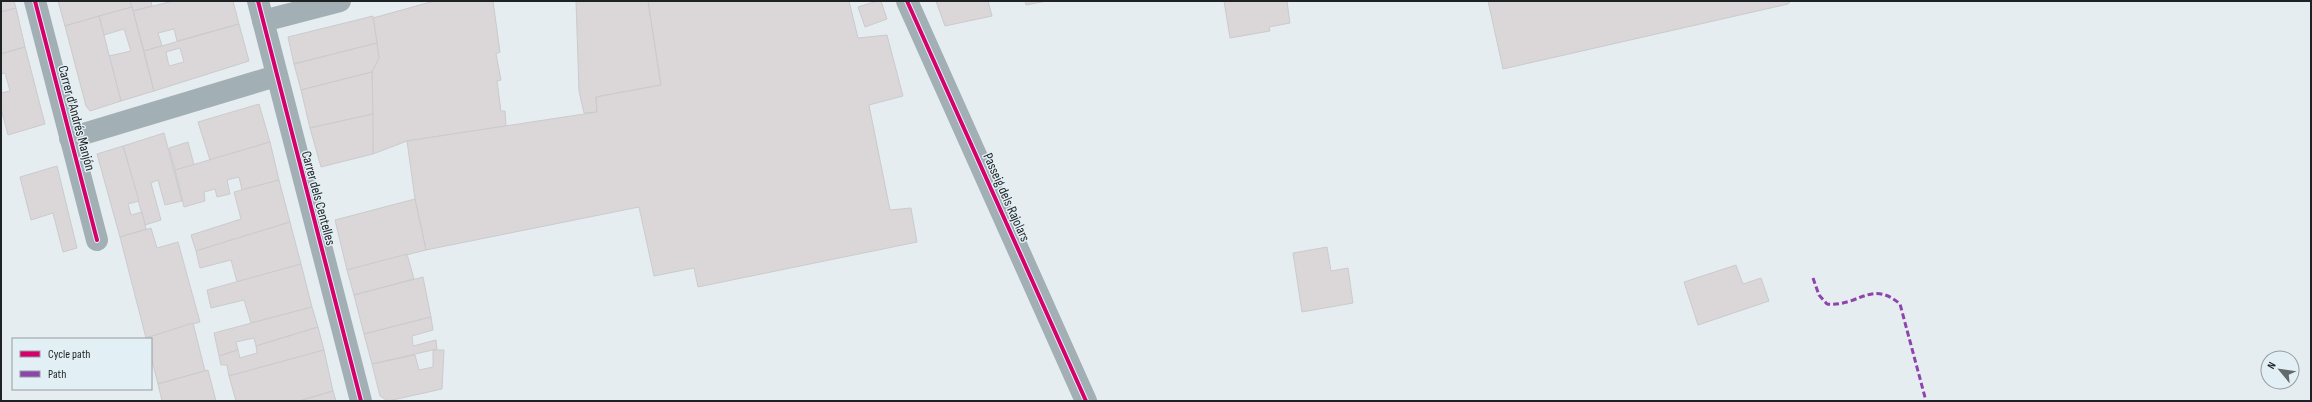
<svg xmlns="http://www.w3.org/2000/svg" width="2312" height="402" font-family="'Sofia Sans Condensed',sans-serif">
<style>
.building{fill:#dbd6d8;stroke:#cacbcc;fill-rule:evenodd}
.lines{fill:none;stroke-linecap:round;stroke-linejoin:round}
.minor{stroke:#a2b0b5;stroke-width:22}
.quiet{stroke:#8e44ad;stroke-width:3;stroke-dasharray:6 3;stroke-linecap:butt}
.cycleway-casing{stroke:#e2eff4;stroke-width:6}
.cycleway{stroke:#d6006c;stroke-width:4}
.labels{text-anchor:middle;stroke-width:3;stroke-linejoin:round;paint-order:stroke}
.street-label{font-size:14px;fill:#1e2224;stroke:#e2eff4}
</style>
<rect width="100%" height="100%" fill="#e6edf0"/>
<g class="building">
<path d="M1,1h13l2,7 -15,4z"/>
<path d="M58,1h72l2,6 -67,19z"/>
<path d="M130,1h21l1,5 -19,5z"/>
<path d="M173,1h60l6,23 -62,17 -3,-12 -16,4 4,13 -18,5 -11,-40z"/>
<path d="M434,1h59l7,51 -4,2 5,26 -4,1 4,30h4l1,15 -99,15 -34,13 -1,-85 7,-11 -6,-40z"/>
<path d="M576,1h72l13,84 -65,12 1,15 -13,1 -5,-22z"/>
<path d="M648,1h201l9,37 29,-3 16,61 -34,9 21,105 21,-2 6,34 -219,45 -4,-19 -40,8 -15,-69 -213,43 -11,-51 -8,-58 190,-29 -1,-15 65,-12z"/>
<path d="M877,1h4l6,18 -22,8 -7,-20z"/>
<path d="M936,1h52l4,15 -47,10z"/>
<path d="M1025,1h22l-21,4z"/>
<path d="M1224,1h63l3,22 -21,4 1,4 -40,7z"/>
<path d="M1488,1h303l-3,3 -285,65z"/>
<path d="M132,7l22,84 -33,10 -12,-45 22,-5 -7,-22 -20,6 -5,-19z"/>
<path d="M16,8l9,39 -24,7v-42z"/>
<path d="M99,16l22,85 -31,10 -4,-5 -21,-80z"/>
<path d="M373,16l4,27 -83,21 -6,-27z"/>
<path d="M239,24l10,37 -95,30 -10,-40zM180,48l4,14 -15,4 -3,-14z"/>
<path d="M377,43l2,15 -7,14 -71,18 -7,-26z"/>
<path d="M25,47l20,77 -37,11 -7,-27v-15l9,-2 -5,-18 -4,1v-20z"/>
<path d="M372,72l1,42 -63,14 -9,-38z"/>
<path d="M259,104l11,38 -60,18 -12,-38z"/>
<path d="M373,114v40l-52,13 -11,-39z"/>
<path d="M164,133l18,68 -17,4 -7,-25 -7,3 10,37 -16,5 -22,-79z"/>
<path d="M188,142l6,23 -19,5 -6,-22z"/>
<path d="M270,142l9,38 -37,10 -3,-13 -12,3 3,14 -13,3 -2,-8 -11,3 1,9 -21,6 -9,-37z"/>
<path d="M123,146l16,55 -11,3 3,11 11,-3 4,17 -26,8 -23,-83z"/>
<path d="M57,166l20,82 -14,4 -10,-39 -22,7 -11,-43z"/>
<path d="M279,180l11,42 -94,29 -5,-16 50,-16 -7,-27z"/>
<path d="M415,199l11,51 -79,20 -12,-50z"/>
<path d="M290,222l11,42 -64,18 -6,-22 -31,8 -4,-17z"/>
<path d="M151,228l6,20 21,-6 22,80 -54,16 -26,-101z"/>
<path d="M1327,247l4,24 17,-3 5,35 -51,9 -9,-59z"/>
<path d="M407,254l7,25 -60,16 -7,-25z"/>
<path d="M301,264l11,43 -61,16 -7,-23 -33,8 -4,-18z"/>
<path d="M1736,265l7,19 18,-6 8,23 -71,24 -14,-43z"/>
<path d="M423,277l8,40 -67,17 -10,-39z"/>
<path d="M312,307l6,20 -62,19 -2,-8 -18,4 2,8 -19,6 -5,-23z"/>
<path d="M431,317l2,13 -21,6 1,10 23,-6 1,9 -65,15 -8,-30z"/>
<path d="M193,323l12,48 -47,13 -7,-27v-18l-5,-1z"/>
<path d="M318,327l6,23 -95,26 -2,-11h-6l-2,-9 19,-6 2,8 17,-5 -1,-7z"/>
<path d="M324,350l9,41 -34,10h-63l-7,-25z"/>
<path d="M433,350h11l-2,39 -54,12 -8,-5 -8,-32 43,-9 4,15 14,-3z"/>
<path d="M208,370l8,31h-54l-4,-17z"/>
<path d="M333,391l3,10h-37z"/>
</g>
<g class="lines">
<g class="minor">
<path d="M35,1l62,239"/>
<path d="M258,1l103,400"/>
<path d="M907,1l179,400"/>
<path d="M263,21l77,-20"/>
<path d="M70,138l206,-62"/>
</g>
<path class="quiet" d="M1813,278l6,17 8,9c32,3 44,-25 73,0l26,97"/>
<g class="cycleway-casing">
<g id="cycleway">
<path d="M35,1l62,239"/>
<path d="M258,1l103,400"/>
<path d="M907,1l179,400"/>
</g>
</g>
<use href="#cycleway" class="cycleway"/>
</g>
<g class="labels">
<g class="street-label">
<text transform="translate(77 118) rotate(75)" y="5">Carrer d'Andrés Manjón</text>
<text transform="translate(1007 197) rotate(66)" y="5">Passeig dels Rajolars</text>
<text transform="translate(319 198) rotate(75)" y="5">Carrer dels Centelles</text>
</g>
</g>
<rect width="2312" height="402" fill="none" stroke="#1e2224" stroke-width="4"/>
<rect x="12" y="338" width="140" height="52" fill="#e2eff4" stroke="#949da1"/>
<rect x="20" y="351" width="20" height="6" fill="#d6006c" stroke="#949da1"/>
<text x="48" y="358" font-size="12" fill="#1e2224">Cycle path</text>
<rect x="20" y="371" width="20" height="6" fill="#8e44ad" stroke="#949da1"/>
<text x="48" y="378" font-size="12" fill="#1e2224">Path</text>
<g transform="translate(2280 370) rotate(299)"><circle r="19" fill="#e2eff4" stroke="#949da1"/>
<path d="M0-3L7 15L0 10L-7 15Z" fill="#64696b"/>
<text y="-6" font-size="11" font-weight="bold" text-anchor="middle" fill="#1e2224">N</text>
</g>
</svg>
